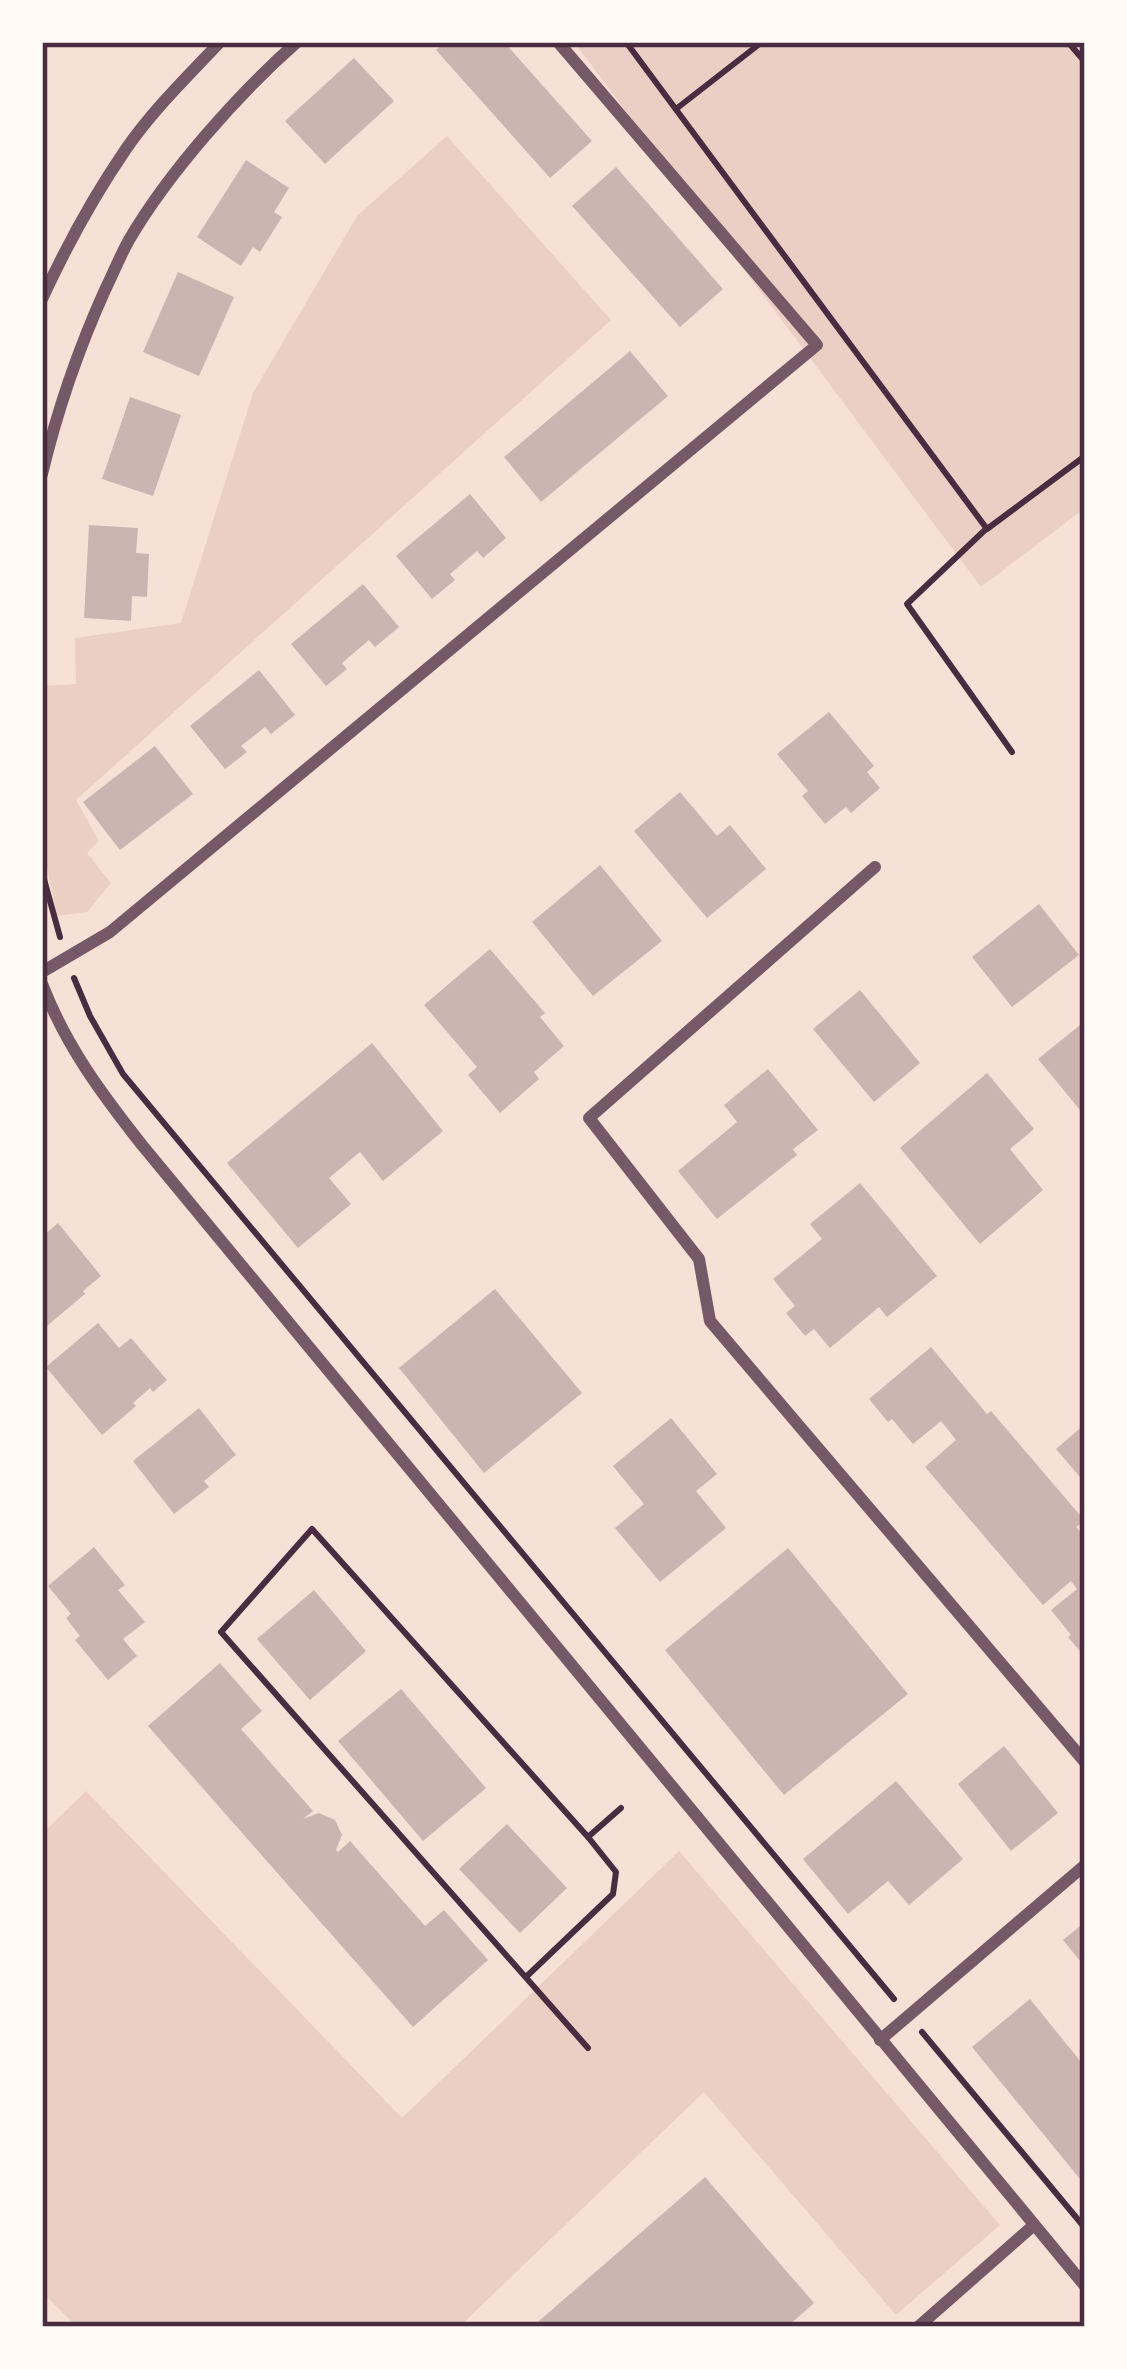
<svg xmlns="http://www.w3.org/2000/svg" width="1127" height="2369" font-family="'Work Sans',sans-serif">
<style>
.green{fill:#ebcfc5}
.building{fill:#ccb4b1}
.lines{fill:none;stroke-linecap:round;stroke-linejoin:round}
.path{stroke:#4a2c40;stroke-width:6}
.minor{stroke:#755966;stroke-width:12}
.neatline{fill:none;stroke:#4a2c40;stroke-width:4.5}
</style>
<rect width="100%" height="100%" fill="#f7e1d7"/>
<g class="green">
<path d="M574,42h511v466l-104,79z"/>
<path d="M447,136l164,184 -535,480 23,41 -12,12 24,30 -24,29 -30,4 -15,-73v-157l34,-2 -1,-46 106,-15 72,-230 104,-177z"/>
<path d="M86,1791l316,327 277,-267 321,374 -104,90 -192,-223 -245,235h-382l-35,-35v-458z"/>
</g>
<g class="building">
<path d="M445,42h59l88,99 -42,37 -114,-128z"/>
<path d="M354,58l40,43 -69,63 -40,-43z"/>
<path d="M246,160l43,28 -15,24 8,5 -22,35 -7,-5 -12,19 -44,-29z"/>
<path d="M616,167l107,122 -43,38 -108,-121z"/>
<path d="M178,272l56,25 -35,79 -56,-24z"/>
<path d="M630,351l38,45 -127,106 -37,-45z"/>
<path d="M130,397l51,18 -28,81 -51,-17z"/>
<path d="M470,494l36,44 -23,20 -6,-7 -27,23 5,6 -23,19 -36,-43z"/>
<path d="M89,525l49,3 -2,25 13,1 -2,43 -15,-1 -1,25 -47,-3z"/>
<path d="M363,584l36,43 -24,20 -6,-7 -27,23 5,6 -21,17 -35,-42z"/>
<path d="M259,670l36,45 -24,19 -6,-7 -24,19 6,6 -22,17 -35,-43z"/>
<path d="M829,712l45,54 -7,6 13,16 -29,25 -5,-6 -21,17 -23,-28 6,-5 -31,-37z"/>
<path d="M155,746l38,48 -73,56 -37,-48z"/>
<path d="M680,792l37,44 13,-11 36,44 -59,49 -73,-87z"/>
<path d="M600,865l62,76 -69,55 -61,-74z"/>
<path d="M1039,904l40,51 -67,52 -40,-50z"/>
<path d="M490,949l55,64 -5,4 24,29 -30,26 5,7 -39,34 -32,-38 9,-8 -53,-62z"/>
<path d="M860,990l60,73 -46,39 -61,-73z"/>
<path d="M1085,1021v85l-5,4 -42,-51z"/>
<path d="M372,1043l71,88 -60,50 -23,-29 -31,26 22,26 -53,44 -71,-85z"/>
<path d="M768,1069l50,61 -25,19 4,6 -80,64 -39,-48 59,-49 -13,-17z"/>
<path d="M987,1073l47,56 -24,20 33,41 -63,54 -80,-96z"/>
<path d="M860,1183l77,93 -50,41 -8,-10 -49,41 -16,-19 -9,7 -19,-23 9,-7 -22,-27 49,-40 -12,-15z"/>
<path d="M58,1223l43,53 -18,15 2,3 -43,36v-93z"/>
<path d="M495,1289l87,104 -98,80 -85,-105z"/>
<path d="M98,1323l21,25 12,-10 36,42 -14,12 -3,-4 -17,15 3,3 -34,29 -56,-68z"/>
<path d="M931,1347l56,67 4,-3 94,110 -9,6 9,10v120l-17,-20 3,-2 -20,-25 26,-21 -6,-8 -28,24 -118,-138 31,-27 -15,-19 -28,23 -21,-25 -4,3 -19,-23z"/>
<path d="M199,1408l37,47 -32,26 5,6 -35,27 -41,-53z"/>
<path d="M671,1418l46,56 -21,17 30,37 -66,54 -45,-54 29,-24 -31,-38z"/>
<path d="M1085,1424v59l-29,-34z"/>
<path d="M94,1547l31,38 -7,5 27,32 -22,17 14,17 -29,24 -33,-40 5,-4 -14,-18 5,-4 -23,-28z"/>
<path d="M788,1548l120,146 -124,101 -119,-145z"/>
<path d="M314,1590l52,61 -56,49 -53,-61z"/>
<path d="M220,1663l42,48 -21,18 72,82 -10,8 16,-6 16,7 7,15 -6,15 2,2 12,-11 75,85 19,-16 44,50 -75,67 -265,-301z"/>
<path d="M401,1689l85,99 -63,53 -85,-100z"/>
<path d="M1004,1746l54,67 -47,38 -53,-67z"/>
<path d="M896,1781l67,78 -54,46 -21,-24 -40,33 -45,-55z"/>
<path d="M507,1824l60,64 -47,45 -61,-64z"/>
<path d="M1085,1922v45l-22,-27z"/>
<path d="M1030,1999l55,68v118l-113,-138z"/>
<path d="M705,2177l109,126 -27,24h-255z"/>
</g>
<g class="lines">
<g class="path">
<path d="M626,42l361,487 98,-73"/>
<path d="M1068,42l17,20"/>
<path d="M676,109l86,-67"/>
<path d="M986,529l-79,75 105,148"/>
<path d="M42,872l18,65"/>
<path d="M74,978l16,38 33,58 771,925"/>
<path d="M526,1977l87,-83 3,-22 -28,-35"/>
<path d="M922,2032l163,196"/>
<path d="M588,2048l-367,-416 91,-103 276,308 33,-29"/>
</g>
<g class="minor">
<path d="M42,299c24,-52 51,-102 84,-150 27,-39 61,-72 94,-107"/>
<path d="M42,474c15,-63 36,-124 63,-184 8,-16 15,-34 24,-50 39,-67 110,-147 168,-198"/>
<path d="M875,867l-286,251 110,141 11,62 375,441"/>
<path d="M42,972l68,-40 707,-587 -259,-303"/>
<path d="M42,984c24,62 59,109 100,161l943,1141"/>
<path d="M880,2040l205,-175"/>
<path d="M918,2327l116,-102"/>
</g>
</g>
<rect width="1127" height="2369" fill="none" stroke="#fffaf5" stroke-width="90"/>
<rect x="45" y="45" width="1037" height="2279" class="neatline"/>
</svg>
